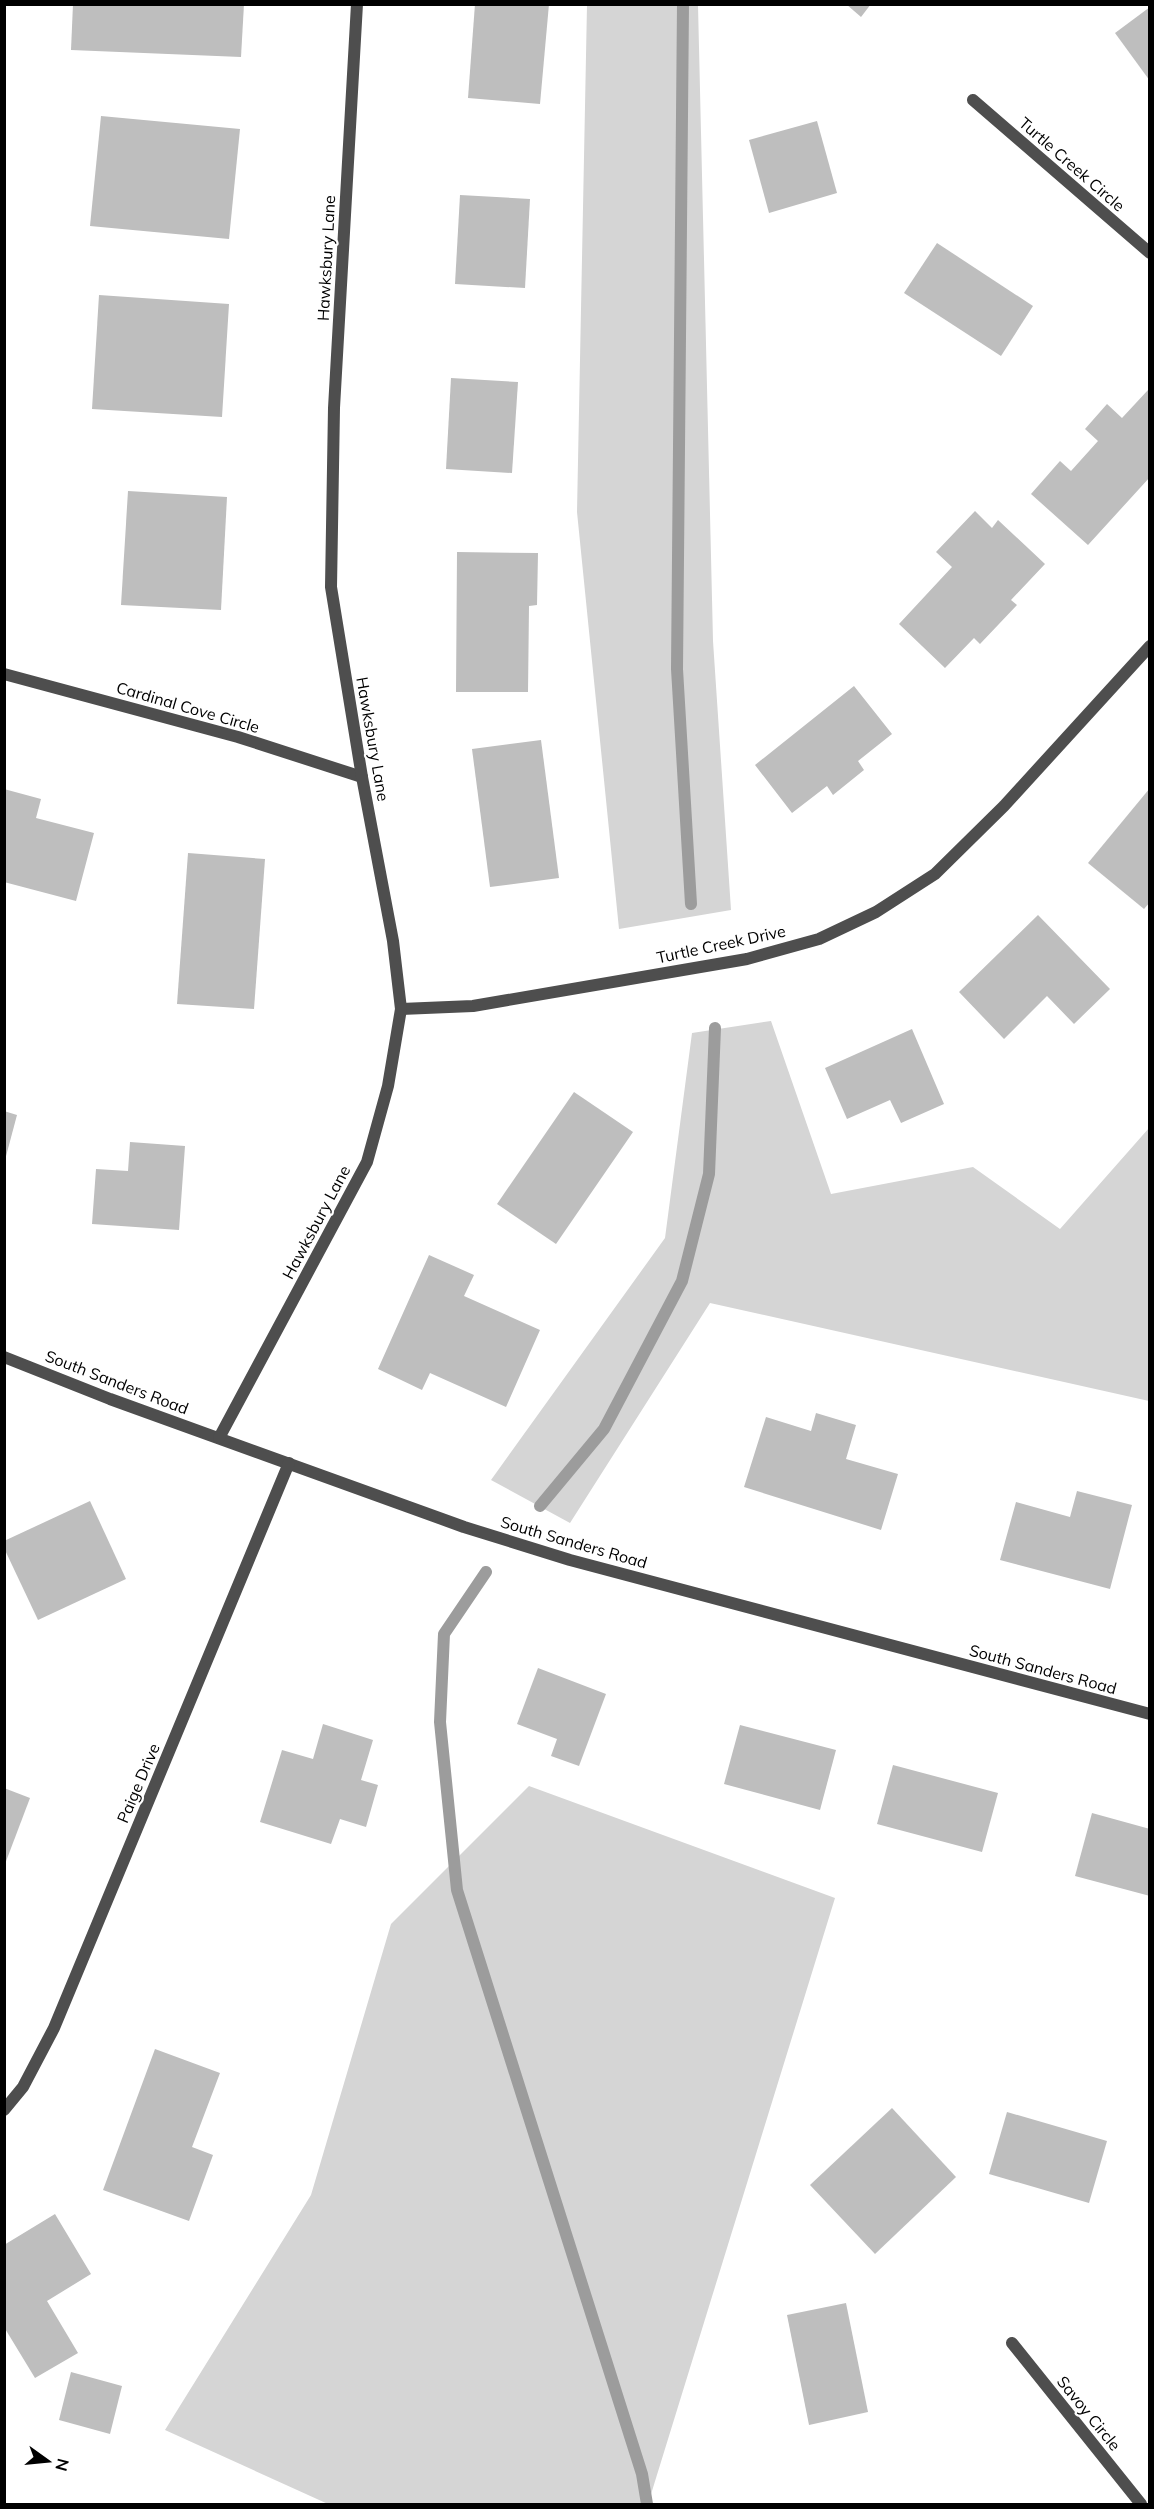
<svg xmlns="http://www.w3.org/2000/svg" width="1154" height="2509" font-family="Mulish,sans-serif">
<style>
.green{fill:#d5d5d5}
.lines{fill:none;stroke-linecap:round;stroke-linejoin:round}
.stream{stroke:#9c9c9c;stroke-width:12}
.building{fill:#bebebe}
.minor{stroke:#4e4e4e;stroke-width:12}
.labels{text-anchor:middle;stroke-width:4.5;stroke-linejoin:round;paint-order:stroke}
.street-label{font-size:16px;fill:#000;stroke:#fff}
</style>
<rect width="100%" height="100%" fill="#fff"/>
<g class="green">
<path d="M587,5h111l15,636 18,269 -112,19 -42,-417z"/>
<path d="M771,1021l60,173 142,-27 87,62 89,-101v273l-439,-98 -140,220 -79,-43 174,-242 27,-205z"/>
<path d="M529,1786l306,112 -187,606h-320l-163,-74 146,-235 80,-271z"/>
</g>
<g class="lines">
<g class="stream">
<path d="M683,4l-6,665 14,235"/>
<path d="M540,1506l64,-77 78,-148 27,-107 6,-146"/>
<path d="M486,1572l-42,62 -4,88 17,168 185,584 5,30"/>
</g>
</g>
<g class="building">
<path d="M73,4h171l-3,53 -170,-7z"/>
<path d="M475,4h74l-9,100 -72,-6z"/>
<path d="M846,4h25l-10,13z"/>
<path d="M1150,7v74l-35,-48z"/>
<path d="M101,116l139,13 -11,110 -139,-13z"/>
<path d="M817,121l20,72 -68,20 -20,-73z"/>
<path d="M460,195l70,4 -5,89 -70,-4z"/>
<path d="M937,243l96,63 -32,50 -97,-63z"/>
<path d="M99,295l130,9 -7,113 -130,-8z"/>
<path d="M451,378l67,4 -6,91 -66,-4z"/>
<path d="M1148,390l2,87 -62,68 -57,-51 29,-33 11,10 27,-30 -13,-12 22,-25 15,14z"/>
<path d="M128,491l99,6 -6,113 -100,-5z"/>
<path d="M975,511l17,17 6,-8 47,44 -34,36 6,5 -37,39 -6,-6 -29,30 -46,-44 53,-57 -16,-15z"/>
<path d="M457,552l81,1 -1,52 -8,1 -1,86h-72z"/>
<path d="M854,686l38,48 -34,27 6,9 -31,25 -6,-9 -35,27 -37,-48z"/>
<path d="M541,740l18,138 -69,9 -18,-138z"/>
<path d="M1150,788v114l-6,7 -56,-46z"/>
<path d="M4,789l37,10 -5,19 58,15 -18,68 -72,-19z"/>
<path d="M188,853l77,6 -11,150 -77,-5z"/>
<path d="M1038,915l72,74 -36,35 -27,-28 -43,43 -45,-47z"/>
<path d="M912,1029l32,75 -43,19 -11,-23 -43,19 -22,-51z"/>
<path d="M574,1092l59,40 -77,112 -59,-40z"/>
<path d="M4,1111l13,4 -12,45h-1z"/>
<path d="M130,1142l55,4 -6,84 -87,-6 4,-55 32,2z"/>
<path d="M429,1255l45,20 -10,21 76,34 -34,77 -76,-34 -8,17 -44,-21z"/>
<path d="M816,1413l40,12 -10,34 52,15 -17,56 -137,-43 22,-70 45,14z"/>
<path d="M1077,1491l55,14 -22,84 -110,-29 16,-58 54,15z"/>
<path d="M90,1501l36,78 -88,41 -34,-72v-7z"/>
<path d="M538,1668l68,26 -27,72 -28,-10 6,-17 -40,-15z"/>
<path d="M323,1724l50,16 -12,40 17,5 -12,42 -26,-8 -9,25 -71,-22 22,-72 31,9z"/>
<path d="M740,1725l96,25 -16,60 -96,-26z"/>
<path d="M893,1765l105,28 -16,59 -105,-28z"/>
<path d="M4,1788l26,10 -25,66h-1z"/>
<path d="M1092,1813l58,16v67l-75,-20z"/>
<path d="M155,2049l65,24 -28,74 21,8 -24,66 -86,-31z"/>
<path d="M892,2108l64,69 -81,77 -65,-69z"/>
<path d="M1007,2112l100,29 -18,62 -100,-29z"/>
<path d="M55,2214l36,60 -44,27 31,52 -43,25 -31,-51v-82z"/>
<path d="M846,2303l22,109 -59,13 -22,-110z"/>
<path d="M71,2372l51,14 -12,48 -51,-14z"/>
</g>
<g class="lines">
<g class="minor">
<path d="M973,100l177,153"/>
<path d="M4,674l234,63 124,40"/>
<path d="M401,1009l72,-3 274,-47 72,-20 57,-27 59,-38 69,-68 146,-160"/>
<path d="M4,1357l106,42 354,128 106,33 580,154"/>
<path d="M219,1438l148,-276 21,-76 13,-77 -8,-68 -31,-164 -31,-190 3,-179 23,-404"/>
<path d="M4,2110l19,-23 31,-59 235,-565"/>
<path d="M1012,2343l129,161"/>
</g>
</g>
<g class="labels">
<g class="street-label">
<text transform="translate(1072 164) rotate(41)" y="6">Turtle Creek Circle</text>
<text transform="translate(326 258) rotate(-87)" y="6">Hawksbury Lane</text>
<text transform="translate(188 707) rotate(16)" y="6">Cardinal Cove Circle</text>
<text transform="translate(373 739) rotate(80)" y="6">Hawksbury Lane</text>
<text transform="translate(721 944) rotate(-12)" y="6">Turtle Creek Drive</text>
<text transform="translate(316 1222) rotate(-62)" y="6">Hawksbury Lane</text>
<text transform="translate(117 1382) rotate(21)" y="6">South Sanders Road</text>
<text transform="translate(574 1542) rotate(16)" y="6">South Sanders Road</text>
<text transform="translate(1043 1669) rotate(15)" y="6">South Sanders Road</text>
<text transform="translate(138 1783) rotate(-67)" y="6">Paige Drive</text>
<text transform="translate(1089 2413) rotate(51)" y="6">Savoy Circle</text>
</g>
</g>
<rect width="1154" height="2509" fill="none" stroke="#000000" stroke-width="12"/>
<g transform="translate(48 2461) rotate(105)" stroke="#ffffff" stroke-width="4.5" paint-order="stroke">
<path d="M0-4.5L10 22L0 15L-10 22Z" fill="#000000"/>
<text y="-9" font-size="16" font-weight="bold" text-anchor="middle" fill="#000000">N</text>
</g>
</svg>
